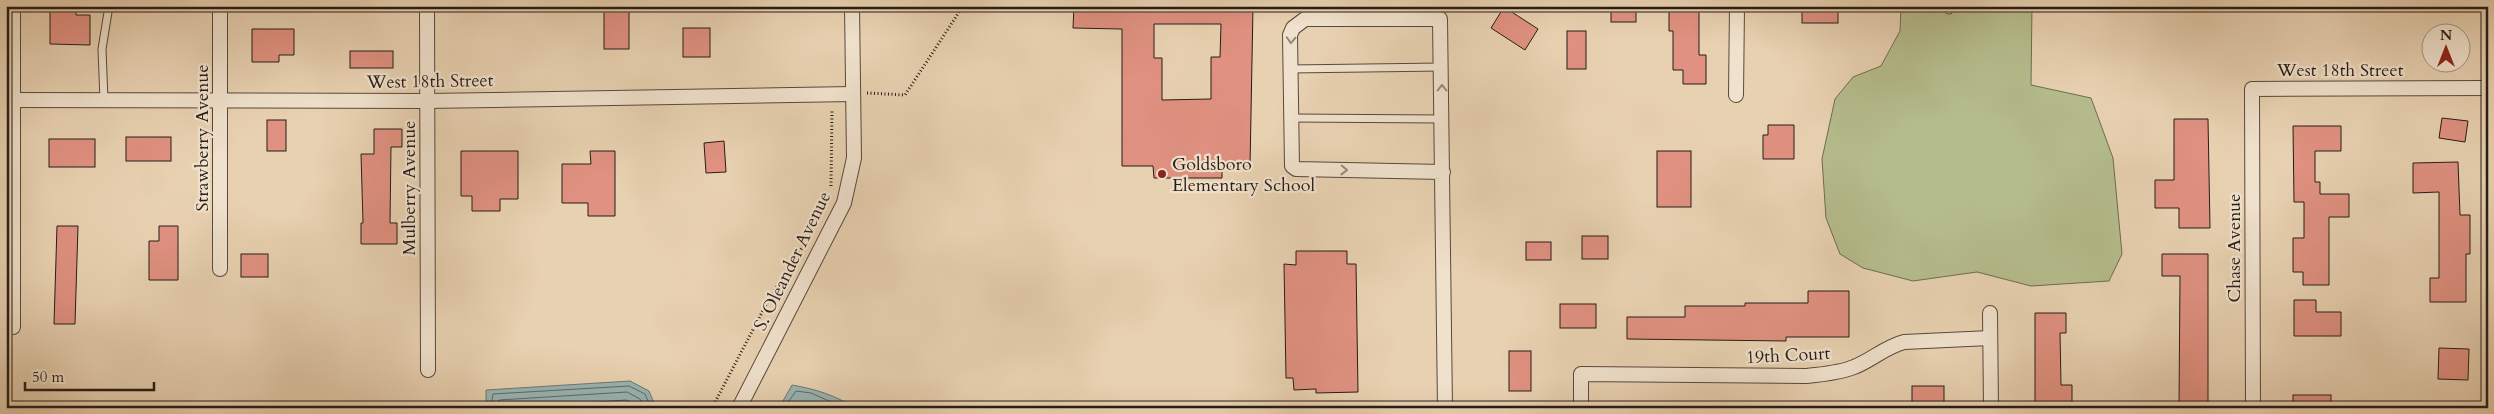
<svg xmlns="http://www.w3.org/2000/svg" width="2494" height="414" font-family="Cardo,serif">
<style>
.green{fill:#b5bc8c;stroke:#6e6c51}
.water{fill:#99b5b4;stroke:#6b7875}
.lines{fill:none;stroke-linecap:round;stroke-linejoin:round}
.shore{stroke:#606865;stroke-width:1}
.building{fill:#e09181;stroke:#271c16;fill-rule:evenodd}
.service-casing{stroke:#57493d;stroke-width:9}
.minor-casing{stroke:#57493d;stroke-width:16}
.path{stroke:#271c16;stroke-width:3;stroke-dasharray:1 2.5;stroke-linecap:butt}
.service{stroke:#f0e1cc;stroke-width:7}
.minor{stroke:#f0e1cc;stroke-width:14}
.oneway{stroke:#96887a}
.poi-dot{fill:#8f2418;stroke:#f0e1cc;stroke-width:2}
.labels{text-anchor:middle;stroke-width:4.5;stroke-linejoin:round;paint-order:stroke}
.street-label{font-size:18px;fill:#271c16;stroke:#f0e1cc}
.poi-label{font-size:18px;fill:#271c16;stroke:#f0e1cc;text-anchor:start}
</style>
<rect width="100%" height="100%" fill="#e8d1b1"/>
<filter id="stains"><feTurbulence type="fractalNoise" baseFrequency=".004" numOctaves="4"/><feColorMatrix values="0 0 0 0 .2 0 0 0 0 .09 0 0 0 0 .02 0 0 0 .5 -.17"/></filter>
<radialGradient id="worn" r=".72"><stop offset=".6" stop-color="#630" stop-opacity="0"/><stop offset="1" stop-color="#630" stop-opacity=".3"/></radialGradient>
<path class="green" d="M1901,6h131l-1,79 60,13 22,60 9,96 -13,27 -78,5 -54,-14 -64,9 -50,-13 -23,-14 -14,-36 -4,-59 13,-60 18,-22 28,-11 19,-35z"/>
<g class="water">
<path d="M630,381l19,10 7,17h-170v-18z"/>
<path d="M792,385c23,4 43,10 63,23h-76z"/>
</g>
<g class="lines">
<g class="shore">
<path d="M491,408l2,-14 136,-8 16,8 6,14"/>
<path d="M497,408l2,-8 128,-8 13,7 4,9"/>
<path d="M505,408l121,-8 8,4 2,4"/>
<path d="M784,408l12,-17 15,2 34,15"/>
</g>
</g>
<g class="building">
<path d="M50,6h26v9h14v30l-40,-1z"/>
<rect x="604" y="6" width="25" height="43"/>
<path d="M1074,6h179l-3,161h-28v11h-68l-1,-12h-31v-137l-49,-1zM1154,24h67l-1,33h-9v42l-49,1v-42h-8z"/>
<rect x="1611" y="6" width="25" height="16"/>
<path d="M1669,6h30v49h7v29h-23v-14h-10v-39h-4z"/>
<rect x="1802" y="6" width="36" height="17"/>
<path d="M1504,7l34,22 -13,21 -34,-22z"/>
<rect x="683" y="28" width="27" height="29"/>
<path d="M252,29h42v26h-15v7h-27z"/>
<rect x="1567" y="31" width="19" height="38"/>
<rect x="350" y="51" width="43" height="17"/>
<path d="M2442,118l26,3 -3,21 -26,-4z"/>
<path d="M2174,119h34l2,109h-31v-20h-24v-28h19z"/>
<rect x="267" y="120" width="19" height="31"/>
<path d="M1768,125h26v34h-31v-24h5z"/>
<path d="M2293,126h48v25h-26v31h5v12h29v23h-20v68h-26v-13h-10v-34h11v-36h-10z"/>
<path d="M374,129h28v18h-11l-1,76h7v21h-36v-21h2l-2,-69h13z"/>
<rect x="126" y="137" width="45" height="24"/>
<rect x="49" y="139" width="46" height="28"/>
<path d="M724,141l2,31 -20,1 -2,-30z"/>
<path d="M461,151h57v48h-18v12h-28v-15h-11z"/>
<path d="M590,151h25v65h-27v-13h-26v-39h29z"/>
<rect x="1657" y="151" width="34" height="56"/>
<path d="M2458,162l2,53h10v39h-4v48h-36v-24h9v-86l-26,1v-30z"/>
<path d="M57,226h21l-3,98h-21z"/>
<path d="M159,226h19v54h-29v-39h10z"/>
<rect x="1582" y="236" width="26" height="23"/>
<rect x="1526" y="242" width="25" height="18"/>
<path d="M1296,251h51v13h9l2,128 -42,1v-4l-22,1 -1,-12h-7l-2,-114 12,1z"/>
<rect x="241" y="254" width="27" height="23"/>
<path d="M2162,254h46v154h-29l1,-132h-18z"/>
<path d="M1808,291h41v46h-63v4l-159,-2v-22h58v-11h60v-3h63z"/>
<path d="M2294,300h22v12h25v24h-47z"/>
<rect x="1560" y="304" width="36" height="24"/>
<path d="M2035,313h31v20h-6l1,52h11v23h-37z"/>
<path d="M2439,348l30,1 -1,31 -30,-1z"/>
<rect x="1509" y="351" width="22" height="40"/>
<rect x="1912" y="386" width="32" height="22"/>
<rect x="2293" y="395" width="38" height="13"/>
</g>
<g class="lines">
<g class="service-casing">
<g id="service">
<path d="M1949,10v-4"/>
<path d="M1290,69l152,-2"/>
<path d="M104,101l-2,-52 7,-43"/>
<path d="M1291,118l151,1"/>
</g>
</g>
<g class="minor-casing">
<g id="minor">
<path d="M427,6l1,364"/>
<path d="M1736,95l1,-89"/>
<path d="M6,100l421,1 426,-7"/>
<path d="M1443,172l-147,-3 -4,-3 -2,-131 3,-7 12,-9h135l5,389"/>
<path d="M220,269v-263"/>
<path d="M1990,313l1,95"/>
<path d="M13,327v-321"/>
<path d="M739,408l105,-205 10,-45 -2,-152"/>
<path d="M1581,408v-34l226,2c16,-2 33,-3 47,-9 18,-7 31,-20 50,-25l86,-4"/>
<path d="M2253,408l-1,-319 236,-1"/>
</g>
</g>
<g class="path">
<path d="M867,93l38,2 58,-89"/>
<path d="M831,186l1,-77"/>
<path d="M712,408l57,-109 36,-56"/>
</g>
<use href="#service" class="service"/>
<use href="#minor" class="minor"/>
</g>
<defs><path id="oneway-chevron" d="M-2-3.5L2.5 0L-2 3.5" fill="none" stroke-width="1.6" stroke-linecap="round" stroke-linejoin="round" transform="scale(1.25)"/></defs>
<g class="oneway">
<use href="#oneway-chevron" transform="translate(1291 40) rotate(93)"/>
<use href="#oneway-chevron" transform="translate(1442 88) rotate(-90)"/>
<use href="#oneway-chevron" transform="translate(1344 170) rotate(1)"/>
</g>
<circle class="poi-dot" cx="1162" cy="174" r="5"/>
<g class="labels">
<g class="street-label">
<text x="2340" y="76">West 18th Street</text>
<text transform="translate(430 81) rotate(-1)" y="6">West 18th Street</text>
<text transform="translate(202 138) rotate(-90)" y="6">Strawberry Avenue</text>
<text transform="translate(409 188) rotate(-90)" y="6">Mulberry Avenue</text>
<text transform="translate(2234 248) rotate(-90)" y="6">Chase Avenue</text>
<text transform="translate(792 261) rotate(-64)" y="6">S. Oleander Avenue</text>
<text transform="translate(1788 355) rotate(-3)" y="6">19th Court</text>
</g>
<g class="poi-label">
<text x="1172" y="170">Goldsboro<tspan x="1172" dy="21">Elementary School</tspan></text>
</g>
</g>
<rect width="2494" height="414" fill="none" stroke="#e8d1b1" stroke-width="25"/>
<rect x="8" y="8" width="2479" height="399" fill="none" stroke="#271c16" stroke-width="2.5"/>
<rect x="12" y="12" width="2469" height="389" fill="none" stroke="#271c16"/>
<g transform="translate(2446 48)"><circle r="24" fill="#f0e1cc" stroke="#a09283"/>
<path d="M0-4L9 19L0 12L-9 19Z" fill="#8f2418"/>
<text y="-8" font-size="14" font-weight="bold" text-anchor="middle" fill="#271c16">N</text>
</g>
<path d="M25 382v8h129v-8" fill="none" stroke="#271c16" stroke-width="2.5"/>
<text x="32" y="382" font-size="15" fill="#271c16" stroke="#f0e1cc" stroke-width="4" paint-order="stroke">50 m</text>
<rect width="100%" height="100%" filter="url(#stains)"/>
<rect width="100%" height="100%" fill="url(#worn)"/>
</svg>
